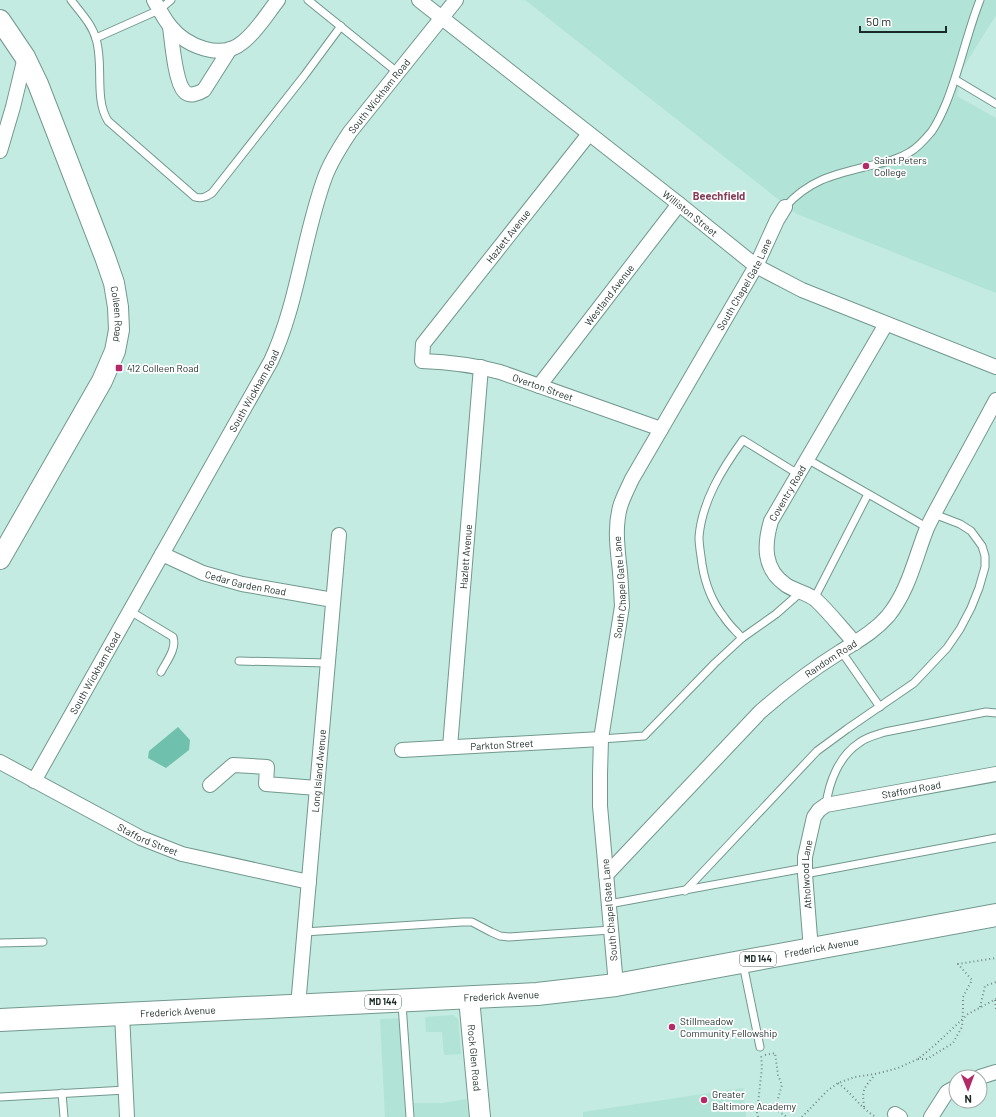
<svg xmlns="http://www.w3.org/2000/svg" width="996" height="1117" font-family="Barlow,sans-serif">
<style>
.built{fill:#b1e3d6}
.green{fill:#6fc1ae}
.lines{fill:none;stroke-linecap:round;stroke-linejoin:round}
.lane-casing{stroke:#72988e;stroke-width:9}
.street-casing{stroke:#72988e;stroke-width:16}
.secondary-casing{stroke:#72988e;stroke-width:22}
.primary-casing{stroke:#72988e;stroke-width:24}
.path{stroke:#718d86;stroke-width:2;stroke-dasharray:1 3;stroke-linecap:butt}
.lane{stroke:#fff;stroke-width:7}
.street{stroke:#fff;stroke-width:14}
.secondary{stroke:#fff;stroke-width:20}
.primary{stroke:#fff;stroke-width:22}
.poi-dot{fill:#b32a69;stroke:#fff;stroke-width:1.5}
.labels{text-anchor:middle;stroke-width:3.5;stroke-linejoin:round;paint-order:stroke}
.shield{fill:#fff;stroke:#5f6a67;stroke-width:1}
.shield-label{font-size:9px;font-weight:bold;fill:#1a2a26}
.street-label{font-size:10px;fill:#1a2a26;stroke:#fff}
.poi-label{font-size:10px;fill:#1a2a26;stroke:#fff;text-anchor:start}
.neighbourhood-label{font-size:11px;font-weight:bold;fill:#823c57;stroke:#fff}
</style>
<rect width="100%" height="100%" fill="#c3ebe1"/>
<g class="built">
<path d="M525,0h471v15l-33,53 -6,28 39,22v175l-199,-79z"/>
<path d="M453,1015l5,4 3,35 -17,1 -2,-23h-16l-1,-15z"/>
<path d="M406,1018l7,85h29l24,-4 3,18h-84l-5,-98z"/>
<path d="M743,1088l3,29h-163v-5z"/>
</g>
<path class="green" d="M178,727l12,13 -1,10 -23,18 -18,-10 1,-7z"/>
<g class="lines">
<g class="lane-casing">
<g id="lane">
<path d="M71,0c9,12 21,24 25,39 8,25 -2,60 12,82l87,76c7,2 11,0 17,-4l92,-117 37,-50"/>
<path d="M308,0l89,72"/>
<path d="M96,38l63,-28 12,-10"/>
<path d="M956,80l40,24"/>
<path d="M785,207c26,-29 52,-33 88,-42 13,-3 26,-6 37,-13 9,-5 16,-14 22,-21 6,-9 11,-20 15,-30 13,-33 20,-68 33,-101"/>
<path d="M807,459l121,69"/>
<path d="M814,599l54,-105"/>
<path d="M130,611l43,26c4,12 -7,25 -12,35"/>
<path d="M742,638c-6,-7 -13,-13 -18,-21 -12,-15 -19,-34 -22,-53 -1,-9 -3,-18 -3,-27 3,-36 23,-68 44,-97l55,34"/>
<path d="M841,651l39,56"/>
<path d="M239,661l89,2"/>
<path d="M601,739l43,-3 71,-73 27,-25 34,-24 25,-22"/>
<path d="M826,805c3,-23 13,-49 33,-62 7,-6 17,-8 26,-11l101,-20 10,1"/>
<path d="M805,874l191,-36"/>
<path d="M685,891l132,-140 30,-22 67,-46 33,-35 13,-19 11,-21 8,-20 6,-21v-11l-3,-10 -11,-15 -11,-7 -26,-10"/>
<path d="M609,904l196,-36"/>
<path d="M304,932l158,-10h10l19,10 9,4 9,1 102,-7"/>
<path d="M0,943l43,-1"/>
<path d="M743,964l17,83"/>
<path d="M402,1004l8,113"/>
<path d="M62,1093l2,24"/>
<path d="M0,1097l126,-7"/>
</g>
</g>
<g class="street-casing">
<g id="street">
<path d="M154,0c5,9 10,19 16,26 16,20 51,35 73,16 14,-11 24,-28 35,-42"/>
<path id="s1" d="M419,0l260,204 77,62 46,24 194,77"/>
<path d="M170,27c2,14 5,54 14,64 5,6 14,3 20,-1l26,-41"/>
<path id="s2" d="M589,134l-166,210 -1,17c26,1 52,4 78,11l161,57"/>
<path d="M0,151l13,-44 12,-50"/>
<path id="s3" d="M539,386l140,-182"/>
<path id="s4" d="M162,554l41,19 39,11 91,16"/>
<path id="s5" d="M855,643c-13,-14 -25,-30 -39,-43 -8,-7 -21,-9 -30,-15 -23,-16 -22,-40 -15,-64l115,-197"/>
<path id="s6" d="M450,747l31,-380"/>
<path id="s7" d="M402,750l199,-11"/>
<path id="s8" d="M0,762l141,76 41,16 127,28"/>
<path id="s9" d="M34,781l237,-420c27,-58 32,-124 54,-184 6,-16 15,-30 25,-45l106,-132"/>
<path d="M210,785l23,-20 34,2 -1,17 51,4"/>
<path id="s10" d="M606,875l154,-163c25,-22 51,-42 80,-60 17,-11 34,-20 48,-36 21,-26 27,-58 39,-88 8,-17 18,-34 27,-51 14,-25 28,-51 42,-77"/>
<path id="s11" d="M811,950l-6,-76v-17l9,-40 5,-7 7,-5 170,-31"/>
<path id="s12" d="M616,985l-16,-179v-32l1,-35 21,-133c-1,-14 -1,-29 -3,-43 -2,-19 -4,-37 1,-56 3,-10 8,-19 12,-28l124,-213 21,-46 8,-13"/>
<path id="s13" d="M298,1006l41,-471"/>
<path d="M122,1014l5,103"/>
<path d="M980,1077l16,-5"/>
<path d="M895,1114l5,3"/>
<path d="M931,1117l16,-25 9,-5"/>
</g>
</g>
<g class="secondary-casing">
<g id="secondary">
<path id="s14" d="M0,20l25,37 13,27 67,173 9,26 4,24 1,23 -4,21 -13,30 -102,178"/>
<path id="s15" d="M469,998l11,119"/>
</g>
</g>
<g class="primary-casing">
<g id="primary">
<path id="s16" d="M0,1020l537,-26 79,-9 380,-70"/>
</g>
</g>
<g class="path">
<path d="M995,1000l1,9"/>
<path d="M980,1007l5,-21 11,-4"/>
<path d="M765,1055l10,-2 3,22 4,10 -7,24 12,8"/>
<path d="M918,1059h9l26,-16 9,-16 1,-18v-12l9,-17 -14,-16 38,-6"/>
<path d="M838,1083c14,10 23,26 38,34"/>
<path d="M864,1107c-2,-18 -1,-18 11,-32"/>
<path d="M758,1117l-1,-4 5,-46 -1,-12"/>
<path d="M802,1117l25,-26 11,-8 17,-6 20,-3 23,-6 20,-9 17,-14 33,-31 28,-15"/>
</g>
<use href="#lane" class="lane"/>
<use href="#street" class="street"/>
<use href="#secondary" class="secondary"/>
<use href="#primary" class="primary"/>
</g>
<g class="poi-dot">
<circle cx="866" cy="166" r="4"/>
<rect x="115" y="364" width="8" height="8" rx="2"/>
<circle cx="672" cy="1027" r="4"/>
<circle cx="704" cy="1100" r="4"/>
</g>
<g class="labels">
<g class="shield">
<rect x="740" y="952" width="36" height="14" rx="3"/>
<rect x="365" y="995" width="36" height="14" rx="3"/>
</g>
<g class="shield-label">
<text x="758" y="962">MD 144</text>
<text x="383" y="1005">MD 144</text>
</g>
<g class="street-label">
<text dy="4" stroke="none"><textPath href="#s9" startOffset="772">South Wickham Road</textPath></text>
<text dy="4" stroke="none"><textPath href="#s1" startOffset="345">Williston Street</textPath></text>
<text transform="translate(508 236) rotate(-52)" y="4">Hazlett Avenue</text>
<text dy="4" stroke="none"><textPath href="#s12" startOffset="736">South Chapel Gate Lane</textPath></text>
<text dy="4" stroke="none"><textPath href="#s3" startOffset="115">Westland Avenue</textPath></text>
<text dy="4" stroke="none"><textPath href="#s14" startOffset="319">Colleen Road</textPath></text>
<text dy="4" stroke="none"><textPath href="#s2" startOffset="409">Overton Street</textPath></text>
<text dy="4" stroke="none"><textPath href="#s9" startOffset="448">South Wickham Road</textPath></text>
<text dy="4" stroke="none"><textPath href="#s5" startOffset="195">Coventry Road</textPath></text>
<text dy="4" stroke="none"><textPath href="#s6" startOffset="191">Hazlett Avenue</textPath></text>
<text dy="4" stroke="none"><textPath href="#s4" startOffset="89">Cedar Garden Road</textPath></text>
<text dy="4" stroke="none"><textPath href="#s12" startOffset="400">South Chapel Gate Lane</textPath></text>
<text dy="4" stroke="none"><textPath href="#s10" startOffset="313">Random Road</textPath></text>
<text dy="4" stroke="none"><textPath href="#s9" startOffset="124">South Wickham Road</textPath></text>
<text dy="4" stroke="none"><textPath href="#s7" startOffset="100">Parkton Street</textPath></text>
<text dy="4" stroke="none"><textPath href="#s13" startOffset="236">Long Island Avenue</textPath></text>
<text dy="4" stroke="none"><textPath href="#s11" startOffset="238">Stafford Road</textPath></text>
<text dy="4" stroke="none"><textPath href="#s8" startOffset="167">Stafford Street</textPath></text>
<text dy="4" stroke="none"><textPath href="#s11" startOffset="76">Atholwood Lane</textPath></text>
<text transform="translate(609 910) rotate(-95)" y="4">South Chapel Gate Lane</text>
<text dy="4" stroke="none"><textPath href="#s16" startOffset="826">Frederick Avenue</textPath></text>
<text dy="4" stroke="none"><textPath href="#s16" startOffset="502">Frederick Avenue</textPath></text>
<text dy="4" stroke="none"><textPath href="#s16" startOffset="178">Frederick Avenue</textPath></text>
<text dy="4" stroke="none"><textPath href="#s15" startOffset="60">Rock Glen Road</textPath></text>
</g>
<g class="poi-label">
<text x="874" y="164">Saint Peters<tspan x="874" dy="12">College</tspan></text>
<text x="127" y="372">412 Colleen Road</text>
<text x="680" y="1025">Stillmeadow<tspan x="680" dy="12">Community Fellowship</tspan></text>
<text x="712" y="1098">Greater<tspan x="712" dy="12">Baltimore Academy</tspan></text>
</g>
<g class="neighbourhood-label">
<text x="719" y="200">Beechfield</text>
</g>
</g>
<g transform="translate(968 1089) rotate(179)"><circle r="19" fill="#ffffff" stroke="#a3aaa8"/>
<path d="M0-3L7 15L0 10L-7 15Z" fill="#b32a69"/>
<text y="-6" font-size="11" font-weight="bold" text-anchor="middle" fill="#1a2a26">N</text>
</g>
<path d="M860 26v6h86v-6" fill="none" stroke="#1a2a26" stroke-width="2"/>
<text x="866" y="26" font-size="12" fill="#1a2a26" stroke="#ffffff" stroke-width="3" paint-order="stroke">50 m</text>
</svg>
